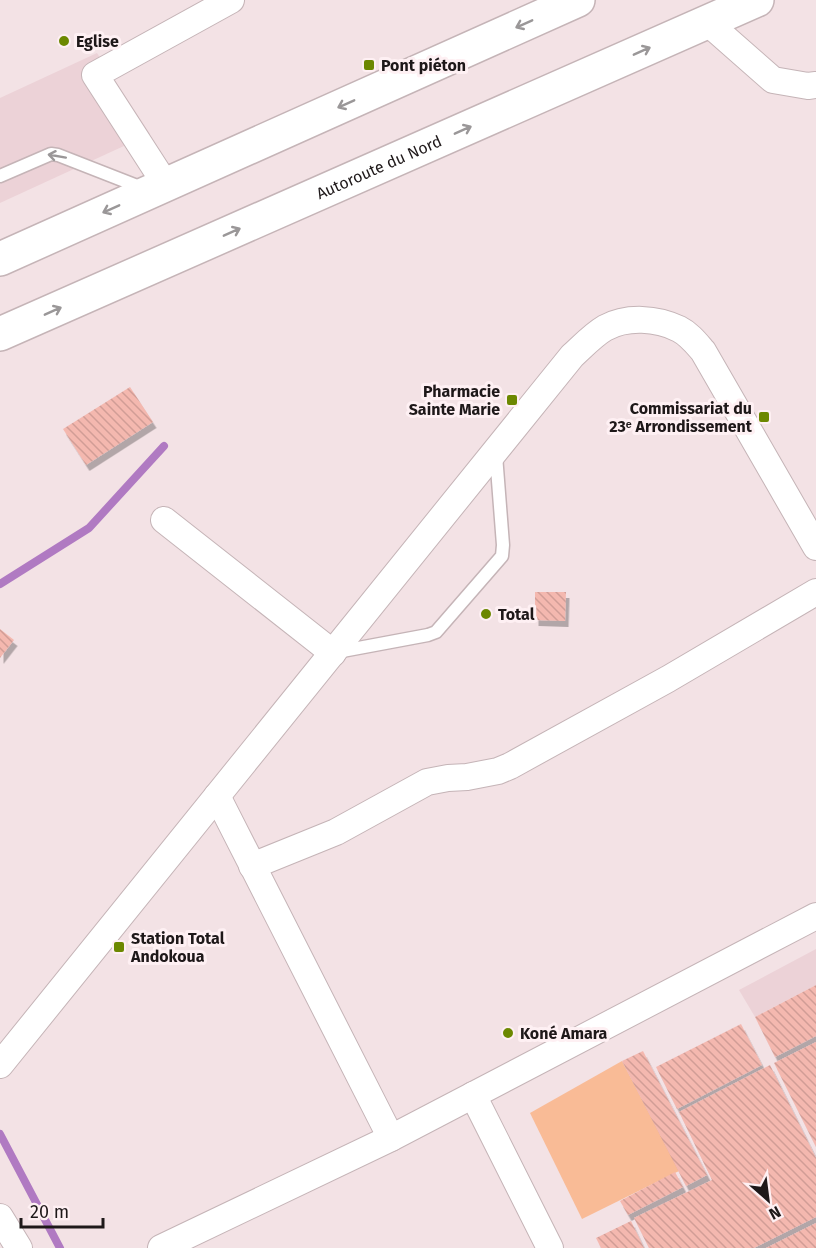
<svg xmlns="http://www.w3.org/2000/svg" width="816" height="1248" font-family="'Fira Sans',sans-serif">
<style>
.built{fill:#ecd2d7}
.green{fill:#f9bb96}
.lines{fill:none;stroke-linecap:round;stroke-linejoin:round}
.stream{stroke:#b07ac2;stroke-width:8}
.building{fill:url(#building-back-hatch);filter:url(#shadow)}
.service-casing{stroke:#c5b4b7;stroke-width:15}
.minor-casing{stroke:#c5b4b7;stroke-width:28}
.motorway-casing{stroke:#c5b4b7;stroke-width:36}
.service{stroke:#fff;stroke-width:12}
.minor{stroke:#fff;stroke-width:26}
.motorway{stroke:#fff;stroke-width:33}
.oneway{stroke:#9a9798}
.poi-dot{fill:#6c8800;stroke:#fef0f3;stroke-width:2}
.labels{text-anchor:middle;stroke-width:6;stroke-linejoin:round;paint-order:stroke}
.poi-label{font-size:16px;font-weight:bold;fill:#1e1819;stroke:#fef0f3;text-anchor:start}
.street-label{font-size:16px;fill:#1e1819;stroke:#fef0f3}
</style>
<defs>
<pattern id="building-back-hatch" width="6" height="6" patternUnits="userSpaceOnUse" patternTransform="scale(1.5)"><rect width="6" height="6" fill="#f4b8af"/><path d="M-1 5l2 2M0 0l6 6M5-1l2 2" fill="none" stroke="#d19d96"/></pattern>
<filter id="shadow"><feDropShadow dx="3.5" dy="6" stdDeviation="0" flood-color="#0004"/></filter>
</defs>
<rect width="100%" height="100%" fill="#f3e2e5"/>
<g class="built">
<path d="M97,53l53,81 -150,69v-105z"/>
<path d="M816,949v36l-61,32 -16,-27z"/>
</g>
<path class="green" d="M622,1061l57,110 -97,48 -52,-106z"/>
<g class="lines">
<g class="stream">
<path d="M0,584l89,-56 75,-82"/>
<path d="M0,1134l60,114"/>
</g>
</g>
<g class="building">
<path d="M130,387l23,35 -67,43 -23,-36z"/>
<path d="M535,592h31l-1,29 -30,-1z"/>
<path d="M0,629l14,11 -14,18z"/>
<path d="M816,985v51l-41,21 -20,-40z"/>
<path d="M741,1024l21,41 -85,44 -21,-42z"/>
<path d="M816,1042v105l-42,-84z"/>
<path d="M643,1051l64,124 -21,11 -64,-125z"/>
<path d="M770,1065l46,93v59l-62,31h-105l-15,-30 78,-38 -33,-68z"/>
<path d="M675,1172l8,15 -55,28 -8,-14z"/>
<path d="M631,1221l13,27h-43l-5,-10z"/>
<path d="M816,1223v25h-50z"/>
</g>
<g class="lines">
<g class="service-casing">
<g id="service">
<path d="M0,176l51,-22 7,1 87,34"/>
<path d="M337,652l91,-17 8,-3 66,-76 1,-11 -7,-90"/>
</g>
</g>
<g class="minor-casing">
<g id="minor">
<path d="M707,22l66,58 35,6 8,-1"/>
<path d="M166,185l-71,-110 136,-75"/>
<path d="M164,520l169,133"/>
<path d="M217,796l174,342"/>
<path d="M252,866l84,-34 91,-50 21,-4 19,-1 31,-6 12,-5 158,-87 148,-87"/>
<path d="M0,1065l572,-709c10,-9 21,-21 33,-28 22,-12 52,-10 74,1 10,5 17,14 24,22l113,196"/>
<path d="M473,1095l77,153"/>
<path d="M0,1217l19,31"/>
<path d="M161,1248l230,-110 425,-222"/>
</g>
</g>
<g class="motorway-casing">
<g id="motorway">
<path d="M0,259l578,-259"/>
<path id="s1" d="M0,334l757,-334"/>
</g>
</g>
<use href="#service" class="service"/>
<use href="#minor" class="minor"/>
<use href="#motorway" class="motorway"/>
</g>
<defs><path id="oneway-shaft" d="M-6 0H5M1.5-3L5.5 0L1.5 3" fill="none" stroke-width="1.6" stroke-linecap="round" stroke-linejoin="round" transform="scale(1.5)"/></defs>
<g class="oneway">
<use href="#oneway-shaft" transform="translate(524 24) rotate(156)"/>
<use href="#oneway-shaft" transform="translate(642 51) rotate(-24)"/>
<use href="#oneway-shaft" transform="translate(346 104) rotate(156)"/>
<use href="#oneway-shaft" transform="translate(463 130) rotate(-24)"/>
<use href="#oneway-shaft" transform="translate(57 156) rotate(-170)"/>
<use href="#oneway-shaft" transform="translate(111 209) rotate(156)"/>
<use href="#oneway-shaft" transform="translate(232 232) rotate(-24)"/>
<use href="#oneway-shaft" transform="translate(53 311) rotate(-24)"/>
</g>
<g class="poi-dot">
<circle cx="64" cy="41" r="6"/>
<rect x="363" y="59" width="12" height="12" rx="3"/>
<rect x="506" y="394" width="12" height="12" rx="3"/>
<rect x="758" y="411" width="12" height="12" rx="3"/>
<circle cx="486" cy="614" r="6"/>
<rect x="113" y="941" width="12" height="12" rx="3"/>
<circle cx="508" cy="1033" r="6"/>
</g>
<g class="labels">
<g class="poi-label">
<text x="76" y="47">Eglise</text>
<text x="381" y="71">Pont piéton</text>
<text x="500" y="397" text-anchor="end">Pharmacie<tspan x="500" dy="18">Sainte Marie</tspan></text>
<text x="752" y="414" text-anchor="end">Commissariat du<tspan x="752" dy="18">23ᵉ Arrondissement</tspan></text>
<text x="498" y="620">Total</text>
<text x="131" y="944">Station Total<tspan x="131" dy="18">Andokoua</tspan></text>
<text x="520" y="1039">Koné Amara</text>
</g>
<g class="street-label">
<text dy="6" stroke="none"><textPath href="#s1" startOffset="414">Autoroute du Nord</textPath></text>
</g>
</g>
<g transform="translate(768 1200) rotate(152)" stroke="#fef0f3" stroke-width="4.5" paint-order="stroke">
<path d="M0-4.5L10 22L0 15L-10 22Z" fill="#1e1819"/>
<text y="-9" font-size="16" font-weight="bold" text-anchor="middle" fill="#1e1819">N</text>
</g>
<path d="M21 1218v9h82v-9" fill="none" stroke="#1e1819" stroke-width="3"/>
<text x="30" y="1218" font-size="18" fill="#1e1819" stroke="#fef0f3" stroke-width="4.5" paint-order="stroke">20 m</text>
</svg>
